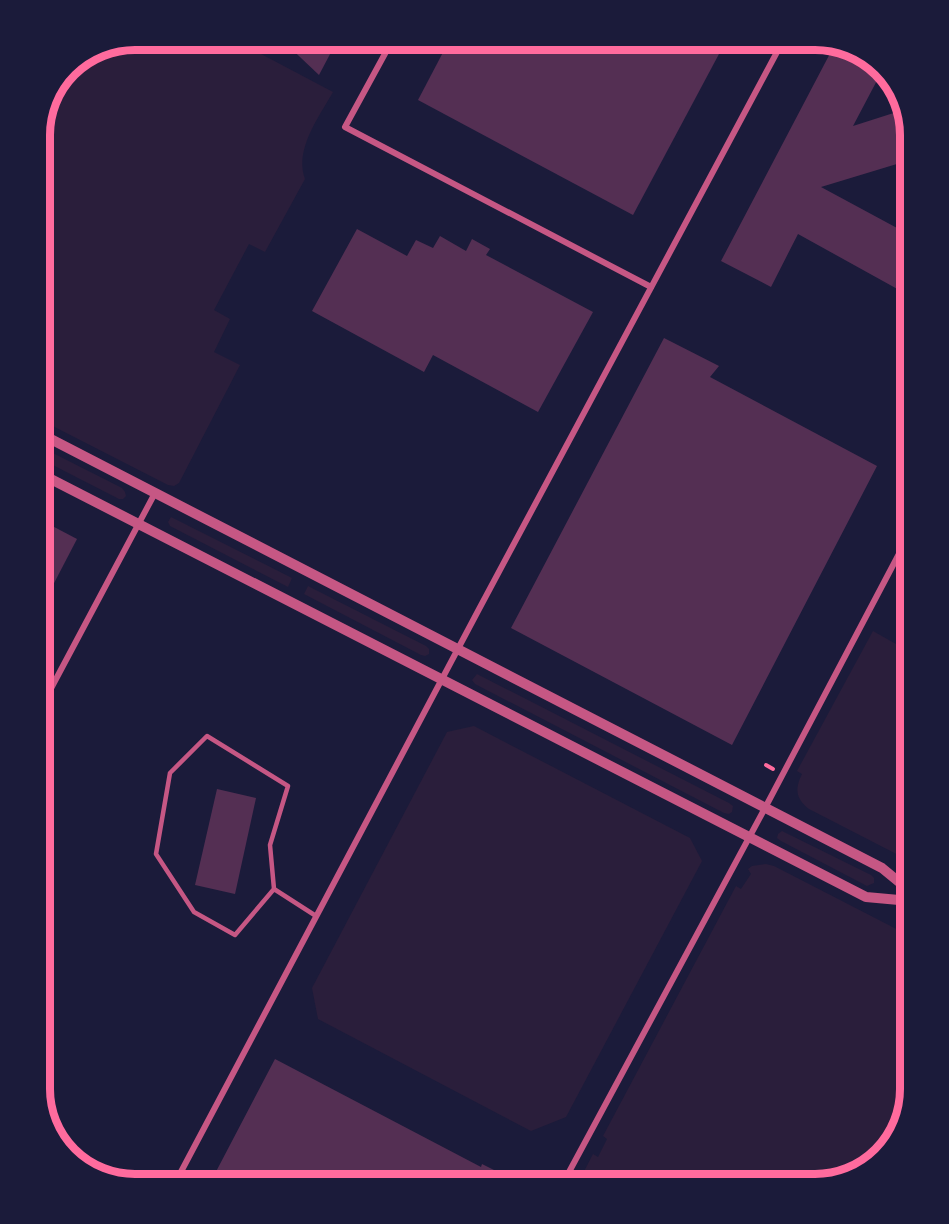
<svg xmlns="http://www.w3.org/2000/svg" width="949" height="1224" font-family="'PT Sans Narrow',sans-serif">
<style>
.green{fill:#2a1e3b}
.building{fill:#542f53}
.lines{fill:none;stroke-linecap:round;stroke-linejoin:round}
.path{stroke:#ff6b9d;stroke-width:4}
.service{stroke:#c65784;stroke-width:4.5}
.minor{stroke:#c65784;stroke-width:6}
.tertiary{stroke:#c65784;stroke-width:10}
.rim{fill:none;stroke:#ff6b9d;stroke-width:8}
</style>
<rect width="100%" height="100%" fill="#1b1b3a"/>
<g class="green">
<path d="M135,39h98l100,53c-14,25 -39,58 -28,87l-40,73 -16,-8 -35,66 16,9 -16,33 26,13 -61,118 -5,3 -6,-1 -129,-66v-291l32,-65z"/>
<path d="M39,446l83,42 3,4 1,4 -3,3h-4l-80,-41z"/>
<path d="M171,517l121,61 -4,9 -118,-61 -2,-4z"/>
<path d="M308,586l118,60 3,3v5l-4,2 -4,-1 -117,-61z"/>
<path d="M873,631l37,21v209l-101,-52c-14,-11 -14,-21 -7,-35l-5,-3z"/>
<path d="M477,674l252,129 4,3 -1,6 -3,2 -5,-1 -249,-129 -3,-4z"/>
<path d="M474,726l216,112 12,23 -136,256 -35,14 -213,-112 -6,-31 135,-256z"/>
<path d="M782,831l89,44 3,3v5l-7,3 -86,-45 -4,-3 1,-4z"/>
<path d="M766,864l8,2 136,70v154l-13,47 -30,32 -52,16h-238l16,-31 5,3 9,-18 -4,-3 133,-250 5,3 10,-15 -3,-5 4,-3z"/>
</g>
<g class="building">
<path d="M281,39h57l-19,36z"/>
<path d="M450,39h277l-94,176 -215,-115z"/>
<path d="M835,44l28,8 19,19 -29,55 50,-16 7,24v26l-89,27 89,48v61l-112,-62 -27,53 -50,-26z"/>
<path d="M357,229l50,27 9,-16 17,8 7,-12 26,15 6,-12 18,10 -4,6 107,57 -55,100 -105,-57 -9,17 -112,-61z"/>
<path d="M664,338l55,28 -9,11 167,89 -145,279 -221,-117z"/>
<path d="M39,519l38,20 -38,73z"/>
<path d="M217,789l39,9 -21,96 -40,-9z"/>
<path d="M275,1059l206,108 1,-3 24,12 -5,9h-292z"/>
</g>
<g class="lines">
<path class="path" d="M766,765l7,4"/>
<path class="service" d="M274,889l-39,46 -41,-23 -38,-58 14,-81 37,-37 81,50 -18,59 4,44 42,27"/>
<g class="minor">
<path d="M393,39l-48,88 306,160"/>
<path d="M39,711l116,-218"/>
<path d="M174,1185l304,-574 306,-572"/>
<path d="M562,1185l203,-377 145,-275"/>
</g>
<g class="tertiary">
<path d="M39,433l843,435 28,23"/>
<path d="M39,473l827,424 44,4"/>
</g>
</g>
<path d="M0 0H949V1224H0ZM135 50H815A85 85 0 0 1 900 135V1089A85 85 0 0 1 815 1174H135A85 85 0 0 1 50 1089V135A85 85 0 0 1 135 50Z" fill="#1b1b3a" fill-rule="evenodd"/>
<path class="rim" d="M135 50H815A85 85 0 0 1 900 135V1089A85 85 0 0 1 815 1174H135A85 85 0 0 1 50 1089V135A85 85 0 0 1 135 50Z"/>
</svg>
